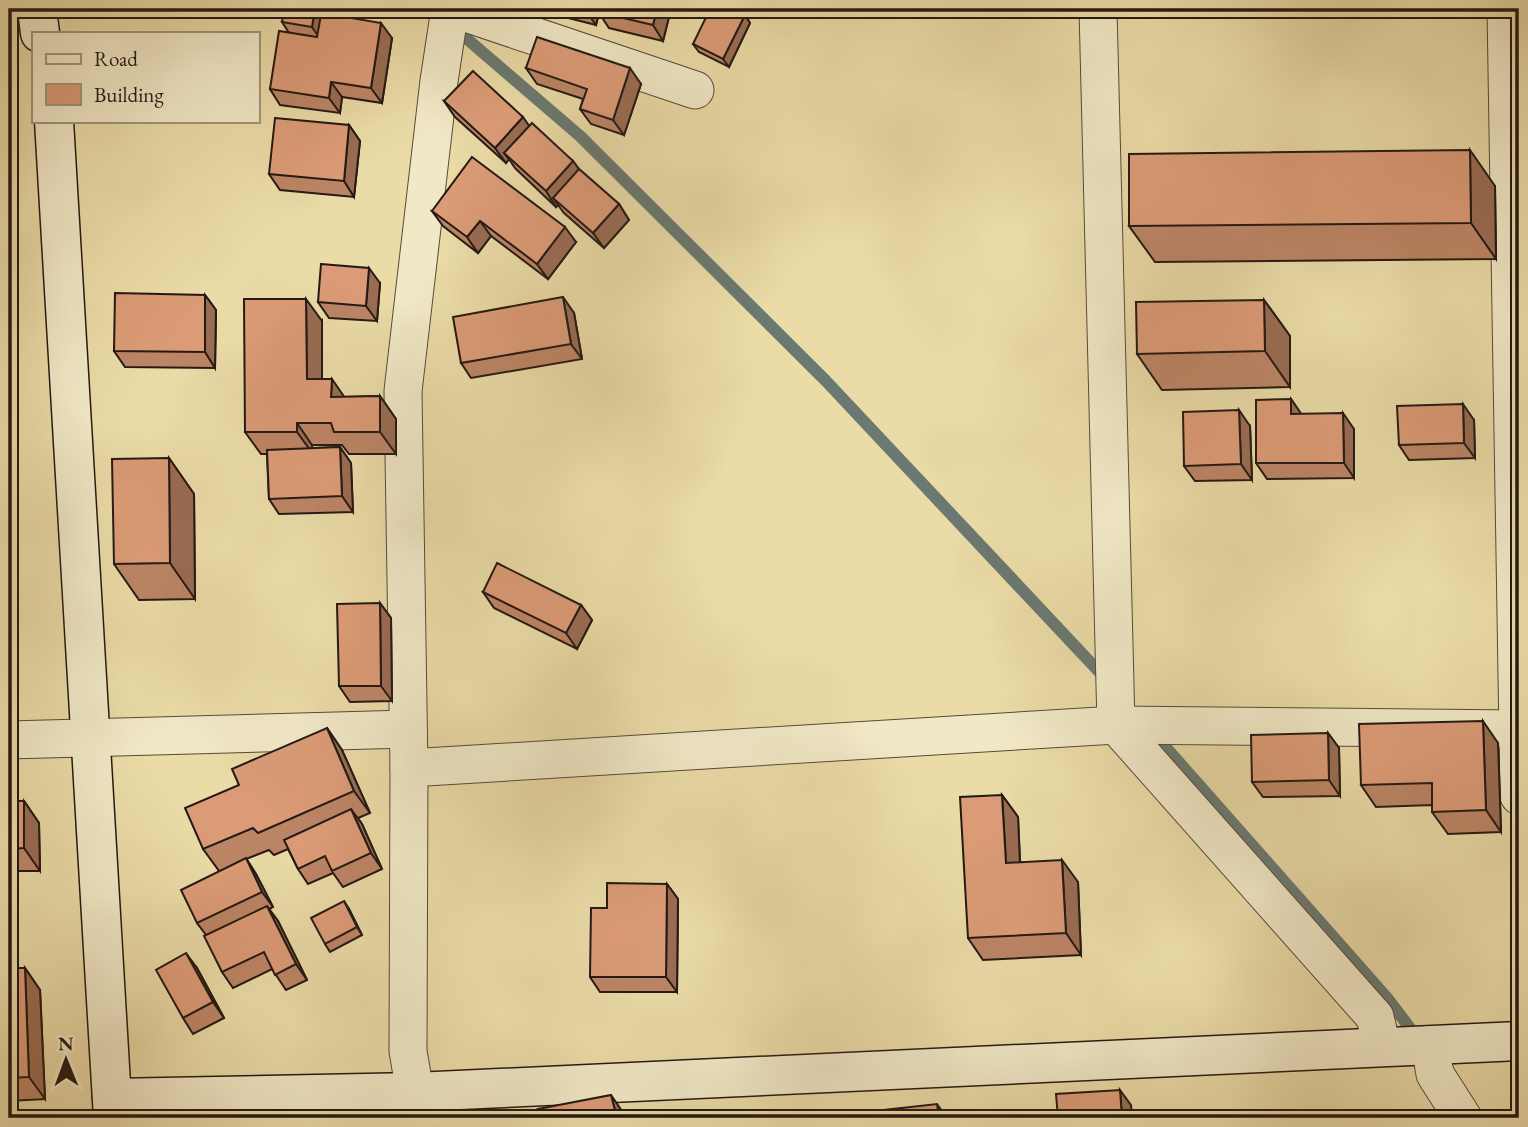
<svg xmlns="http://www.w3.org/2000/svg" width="1528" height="1127" font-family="'EB Garamond',serif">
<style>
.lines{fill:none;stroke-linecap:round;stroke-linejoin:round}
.stream{stroke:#6a7971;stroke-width:12}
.street-casing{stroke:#564a39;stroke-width:39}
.secondary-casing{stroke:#241914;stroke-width:41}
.street{stroke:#f1e8c6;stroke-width:37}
.secondary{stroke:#f1e8c6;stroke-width:38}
.wall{fill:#bc8566;stroke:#241914;stroke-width:2}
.shaded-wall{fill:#996c53;stroke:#241914;stroke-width:2}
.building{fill:#db9b77;stroke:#241914;stroke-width:2}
</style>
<rect width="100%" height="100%" fill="#eadba7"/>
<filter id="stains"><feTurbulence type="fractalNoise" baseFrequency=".00286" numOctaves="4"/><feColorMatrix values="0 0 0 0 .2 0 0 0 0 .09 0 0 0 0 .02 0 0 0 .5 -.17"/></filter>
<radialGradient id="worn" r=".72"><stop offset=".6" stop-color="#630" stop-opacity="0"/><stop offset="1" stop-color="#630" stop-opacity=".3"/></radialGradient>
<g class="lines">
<g class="stream">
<path d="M452,26l128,110 246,245 279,297"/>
<path d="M1154,734l234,265 31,41"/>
</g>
<g class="street-casing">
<g id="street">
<path d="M454,9l241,81"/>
<path d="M1098,9l18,716 259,292 7,30"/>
<path d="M1506,9l13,787"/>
<path d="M9,740l399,-11"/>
<path d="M409,768l707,-43 403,4"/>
<path d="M1430,1045l5,29 28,44"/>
<path d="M427,1118l-12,-26 -7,-41 1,-283 -6,-377 36,-310 11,-72"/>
</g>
</g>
<g class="secondary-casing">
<g id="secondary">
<path d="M37,9l3,24"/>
<path d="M54,121l59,997"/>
<path d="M112,1098l303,-6 1104,-51"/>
</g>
</g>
<use href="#street" class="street"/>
<use href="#secondary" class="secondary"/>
</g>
<g class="wall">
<path d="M539,9h132l-8,32 -54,-13 -10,-15 -3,12 -56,-14z"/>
<path d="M745,15l5,8 -21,44 -30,-15 -6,-8z"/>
<path d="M353,19l39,19 -10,65 -40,-6 -2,16 -60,-8 -10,-16 19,-56 -7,-11z"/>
<path d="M526,68l115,16 -17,51 -33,-11 -11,-15 3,-10 -46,-15z"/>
<path d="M444,101l85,25 44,35 6,8 40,35 10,16 -25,28 -40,-35 -6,-8 -2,2 -41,-39 -6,-9 -3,4 -51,-46z"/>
<path d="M349,125l11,16 -6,56 -74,-7 -11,-16z"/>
<path d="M9,184l9,227h-9z"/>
<path d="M1495,186l1,73 -341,3 -26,-36z"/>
<path d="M432,211l144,31 -28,37 -57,-43 -13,17 -35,-27z"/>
<path d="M380,283l-3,38 -48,-3 -11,-16z"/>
<path d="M205,295l11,15 -1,58 -90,-1 -11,-16z"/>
<path d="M1264,300l26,36v51l-128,3 -25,-36z"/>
<path d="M574,313l8,46 -111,19 -10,-15z"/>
<path d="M322,321v58l22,18 36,-1 16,23v35h-47l-7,-9h-30v3l28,-1 11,16 2,49 -74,2 -10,-15 -2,-45h-6l-16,-22z"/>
<path d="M1291,399l10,15 53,15v49l-87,1 -11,-16z"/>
<path d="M1474,420l1,38 -66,2 -10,-15z"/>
<path d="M1250,426l2,54 -57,1 -11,-15z"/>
<path d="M169,458l25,36 1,105 -56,1 -25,-36z"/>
<path d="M483,592l98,13 11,15 -15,29 -83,-41z"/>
<path d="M380,603l11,15 1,83 -42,1 -11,-16z"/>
<path d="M327,728l15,22 28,63 -12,5 4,6 20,45 -39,18 -10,-14 -25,11 -10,-15 -10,-20 -14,6 -5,-5 -23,9 10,15 17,33 -4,2 9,12 29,59 -21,10 -14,-21 -39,19 -11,-16 -16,-37 -9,-12 22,-52 -16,-22 36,-64z"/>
<path d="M1328,733l11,15 1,48 -77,1 -11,-15z"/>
<path d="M1498,743l3,89 -53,2 -16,-22v-7l-56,2 -15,-22z"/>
<path d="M1002,795l16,22 2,45 58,20 3,73 -98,5 -15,-22z"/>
<path d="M9,801h15l15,22 1,48h-31z"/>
<path d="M667,884l11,15 -1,93h-77l-10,-15 17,-69z"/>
<path d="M349,909l13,26 -32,17 -5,-8z"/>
<path d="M9,968h16l15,22 5,109 -36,2z"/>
<path d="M197,968l27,50 -31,16 -10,-16z"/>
</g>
<g class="shaded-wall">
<path d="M315,9h13l-5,34 -11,-16z"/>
<path d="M346,9l11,15 -12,-7z"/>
<path d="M585,9h15l-4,16 -11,-15z"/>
<path d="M657,9h14l-8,32 -10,-16z"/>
<path d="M745,15l5,8 -21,44 -6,-8z"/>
<path d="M381,23l11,15 -10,65 -11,-15z"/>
<path d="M630,68l11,16 -17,51 -11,-15z"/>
<path d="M331,82l11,15 -2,16 -11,-15z"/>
<path d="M523,117l11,16 -30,20 5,6 -3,4 -11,-15z"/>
<path d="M349,125l11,16 -6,56 -10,-16z"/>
<path d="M1470,150l25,36 1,73 -25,-36z"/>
<path d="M573,161l11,15 -31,22 5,7 -2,2 -10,-16z"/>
<path d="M9,184l9,227 -9,-13z"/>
<path d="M619,204l10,16 -25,28 -11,-15z"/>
<path d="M480,221l11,15 -13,17 -11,-16z"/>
<path d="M565,227l11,15 -28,37 -11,-15z"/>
<path d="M369,268l11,15 -3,38 -11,-15z"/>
<path d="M205,295l11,15 -1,58 -10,-16z"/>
<path d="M563,297l11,16 8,46 -11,-15z"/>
<path d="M306,299l16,22v80l-15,-22z"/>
<path d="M1264,300l26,36v51l-25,-36z"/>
<path d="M332,379l15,22 -16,-4z"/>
<path d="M380,396l16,23v35l-16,-22z"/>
<path d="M1291,399l11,16 -11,-1z"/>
<path d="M1463,404l11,16 1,38 -11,-15z"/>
<path d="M1239,410l11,16 2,54 -11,-16z"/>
<path d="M1343,413l11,16v49l-10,-15z"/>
<path d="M297,423l15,22 1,9 -16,-22z"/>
<path d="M340,447l11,16 2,49 -11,-16z"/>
<path d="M169,458l25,36 1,105 -25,-36z"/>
<path d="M380,603l11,15 1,83 -11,-15z"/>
<path d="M581,605l11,15 -15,29 -11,-16z"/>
<path d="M1483,721l15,22 3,89 -15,-22z"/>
<path d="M327,728l15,22 28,63 -16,-22z"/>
<path d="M1328,733l11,15 1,48 -11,-16z"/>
<path d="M1002,795l16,22 3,68 -15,-22z"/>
<path d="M24,801l15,22 1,48 -16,-23z"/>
<path d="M351,809l11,15 20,45 -11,-16z"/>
<path d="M246,858l10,16 17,33 -11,-15z"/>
<path d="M1062,860l16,22 3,73 -15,-22z"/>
<path d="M667,884l11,15 -1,93 -11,-15z"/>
<path d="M344,901l5,8 13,26 -5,-8z"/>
<path d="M267,906l11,15 29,59 -11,-16z"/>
<path d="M186,953l11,15 27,50 -11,-16z"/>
<path d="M25,968l15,22 5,109 -16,-22z"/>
<path d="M1120,1090l11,15 1,13h-10z"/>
<path d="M611,1095l11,16 2,7h-7z"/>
<path d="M937,1104l10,14h-8z"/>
</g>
<g class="building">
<path d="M284,9h31l-3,18 -30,-5z"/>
<path d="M322,9h24l-1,8 36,6 -10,65 -40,-6 -2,16 -59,-9 9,-58 38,6z"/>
<path d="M599,9h58l-4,16 -55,-13z"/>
<path d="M710,9h22l13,6 -22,44 -30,-15z"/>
<path d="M537,37l93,31 -17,52 -33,-11 7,-20 -61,-21z"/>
<path d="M473,71l50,46 -28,31 -51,-47z"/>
<path d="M275,118l74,7 -5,56 -75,-7z"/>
<path d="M532,123l41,38 -27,30 -42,-38z"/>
<path d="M1470,150l1,73 -342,3v-72z"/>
<path d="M472,157l93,70 -28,37 -57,-43 -13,16 -35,-26z"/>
<path d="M579,169l40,35 -26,29 -40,-35z"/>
<path d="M321,264l48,4 -3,38 -48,-4z"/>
<path d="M115,293l90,2v57l-91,-1z"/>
<path d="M563,297l8,47 -110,19 -8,-46z"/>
<path d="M244,299h62l1,80h25l-1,18 49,-1v36h-46l-3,-9h-34v9h-52z"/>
<path d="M1264,300l1,51 -128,3 -1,-52z"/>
<path d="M1291,399v15l52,-1 1,50h-88v-63z"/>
<path d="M1463,404l1,39 -65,2 -2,-39z"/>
<path d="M1239,410l2,54 -57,2 -1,-54z"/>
<path d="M340,447l2,49 -73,3 -2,-49z"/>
<path d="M169,458l1,105 -56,1 -2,-105z"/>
<path d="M497,563l84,42 -15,28 -83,-41z"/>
<path d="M380,603l1,83h-42l-2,-82z"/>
<path d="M1483,721l3,89 -54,2v-29l-71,2 -2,-61z"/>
<path d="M327,728l27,63 -96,42 -5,-5 -50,21 -18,-41 54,-23 -7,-16z"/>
<path d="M1328,733l1,47 -77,2 -1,-47z"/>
<path d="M1002,795l4,68 56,-3 4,73 -98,5 -8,-141z"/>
<path d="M9,801h15v47l-15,1z"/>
<path d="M351,809l20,44 -39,18 -7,-15 -27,13 -14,-29z"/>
<path d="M246,858l16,34 -65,31 -16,-33z"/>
<path d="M607,883l60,1 -1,93h-76l1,-69h16z"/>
<path d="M344,901l13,26 -32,17 -14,-26z"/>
<path d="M267,906l29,58 -21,11 -11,-23 -42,20 -18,-36z"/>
<path d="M186,953l27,49 -30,16 -27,-48z"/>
<path d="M9,968h16l4,109 -20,1z"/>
<path d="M1120,1090l2,28h-64l-2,-24z"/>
<path d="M611,1095l6,23h-86l11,-3 -4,-6z"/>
<path d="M937,1104l2,14h-54l-1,-8z"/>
<path d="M1017,1114v4h-30z"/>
</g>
<rect width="1528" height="1127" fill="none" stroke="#eadba7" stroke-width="35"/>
<rect x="10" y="10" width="1507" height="1106" fill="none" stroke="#241914" stroke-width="3.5"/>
<rect x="18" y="18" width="1493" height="1092" fill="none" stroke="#241914" stroke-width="2"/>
<rect x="32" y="32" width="228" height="91" fill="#f1e8c6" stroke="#9f957f" stroke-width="2"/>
<rect x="46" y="54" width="35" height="10" fill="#f1e8c6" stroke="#9f957f" stroke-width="2"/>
<text x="94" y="66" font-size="21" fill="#241914">Road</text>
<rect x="46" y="84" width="35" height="21" fill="#db9b77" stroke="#9f957f" stroke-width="2"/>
<text x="94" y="102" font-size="21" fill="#241914">Building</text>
<g transform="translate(66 1060) rotate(359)" stroke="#f1e8c6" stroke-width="5" paint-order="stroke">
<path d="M0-5L12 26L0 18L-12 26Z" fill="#241914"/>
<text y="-10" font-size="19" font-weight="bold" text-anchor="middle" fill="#241914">N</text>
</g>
<rect width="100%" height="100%" filter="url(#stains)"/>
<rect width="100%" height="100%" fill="url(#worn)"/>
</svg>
